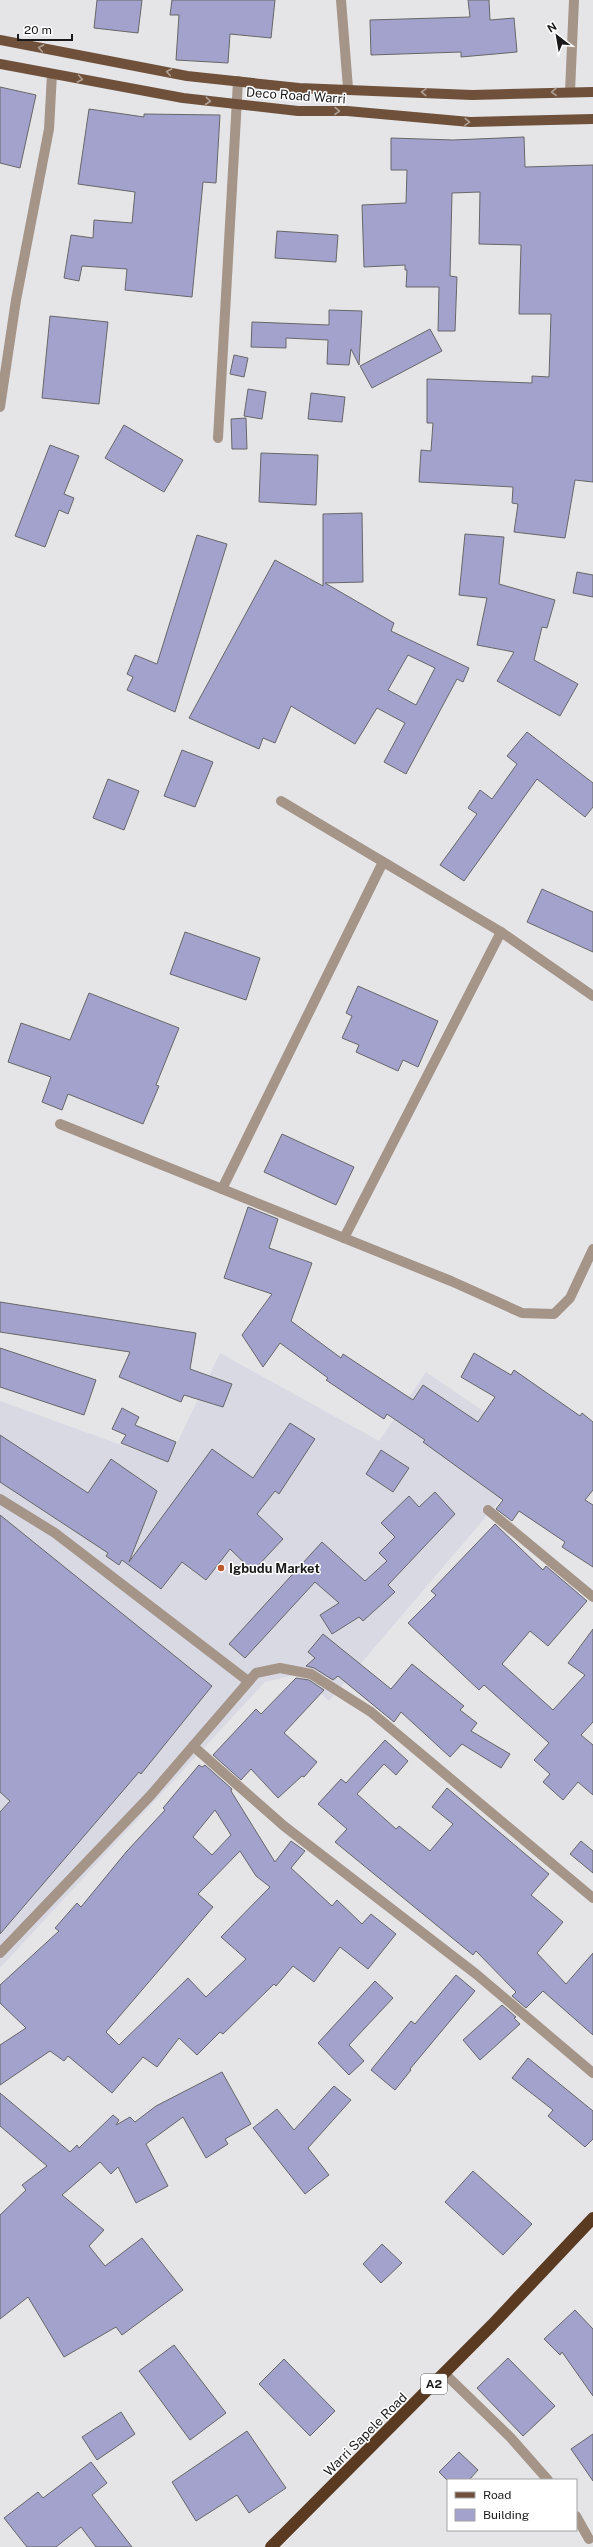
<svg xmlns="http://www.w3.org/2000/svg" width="593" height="2547" font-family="'Public Sans',sans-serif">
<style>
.built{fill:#d9d9e4}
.building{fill:#a2a2cc;stroke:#676769;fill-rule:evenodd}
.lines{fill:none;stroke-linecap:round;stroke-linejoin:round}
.minor{stroke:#a59488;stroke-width:10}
.major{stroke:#6f513b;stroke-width:10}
.highway{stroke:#5a3a20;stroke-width:12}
.oneway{stroke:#b09f93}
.poi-dot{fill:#bf582e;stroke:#fff;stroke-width:1.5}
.labels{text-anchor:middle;stroke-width:3;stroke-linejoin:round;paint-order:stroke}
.shield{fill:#fff;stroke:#5f5f5f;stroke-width:1}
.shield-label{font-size:12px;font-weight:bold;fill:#1a1a1b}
.street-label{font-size:13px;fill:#1a1a1b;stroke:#fff}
.poi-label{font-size:13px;font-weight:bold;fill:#1a1a1b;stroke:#fff;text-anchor:start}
</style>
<rect width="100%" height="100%" fill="#e5e5e8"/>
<path class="built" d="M220,1353l159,88 47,-69 116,79 -213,250 -30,-27 -34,8 -265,286v-567l168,61z"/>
<g class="building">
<path d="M97,0h45l-4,33 -44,-5z"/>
<path d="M172,0h103l-4,38 -41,-4 -2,29 -52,-3 3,-45h-9z"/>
<path d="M468,0h21l1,20 24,-2 3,34 -56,5v-5l-90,3 -1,-35 100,-3z"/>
<path d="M0,87l36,8 -16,73 -20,-5z"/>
<path d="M89,109l55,8v-3l76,1 -4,68 -13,-1 -11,115 -67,-7 2,-21 -45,-3 -3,15 -15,-3 7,-43 22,3 1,-18 38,3 3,-31 -57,-8z"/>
<path d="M524,137l1,30 68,-2v317l-18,-2 -10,58 -51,-6 4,-28 -6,-1 1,-16 -94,-5 2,-32 10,1 2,-28h-6v-44l105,4v-7l17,1 2,-63h-32l2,-69 -42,-1 1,-52 -28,1 -2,83 7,1 -2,54h-17l1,-44h-33l1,-17h-2v-5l-41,2 -2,-62 44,-2 1,-33h-16v-32l62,2z"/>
<path d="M277,231l61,4 -2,27 -61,-4z"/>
<path d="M329,310l33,1 -3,54 -8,-16 -2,16 -22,-1 1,-24 -42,-2v10l-35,-1 1,-25 77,3z"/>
<path d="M50,316l58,6 -9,82 -57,-6z"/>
<path d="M430,329l12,22 -70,37 -12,-22z"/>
<path d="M234,355l14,3 -4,19 -14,-3z"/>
<path d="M248,389l18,3 -4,27 -18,-3z"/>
<path d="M311,393l34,4 -3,25 -34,-3z"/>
<path d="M246,418l1,31h-15l-1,-30z"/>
<path d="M124,425l59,35 -19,32 -59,-34z"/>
<path d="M50,445l29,11 -15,38 10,4 -6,16 -9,-4 -14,37 -30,-11z"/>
<path d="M261,453l57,2 -2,50 -57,-3z"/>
<path d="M362,513l1,69 -38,1 69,40 -3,8 78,37 -6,14 -6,-3 -51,95 -22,-12 21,-39 -28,-15 -22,36 -64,-38 -16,37 -12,-5 -4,11 -70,-31 86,-158 48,26v-72zM408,655l27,13 -19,37 -28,-15z"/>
<path d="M465,534l39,3 -5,47 56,16 -8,28 -5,-1 -8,33 44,24 -18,32 -63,-35 17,-29 -37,-7 10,-47 -28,-3z"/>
<path d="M197,535l30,9 -52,168 -48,-22 6,-13 -6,-3 8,-19 22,9z"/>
<path d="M577,572l16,3v22l-20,-4z"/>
<path d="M527,732l66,51v24l-8,10 -48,-38 -73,102 -24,-16 37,-51 -9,-6 12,-18 12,9 25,-35 -10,-8z"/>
<path d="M182,750l31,12 -18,45 -31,-11z"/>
<path d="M108,779l31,12 -15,39 -31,-12z"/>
<path d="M542,889l51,23v40l-66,-30z"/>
<path d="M185,932l75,26 -14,42 -76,-26z"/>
<path d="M358,986l80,35 -20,46 -15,-7 -5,11 -42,-19 3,-7 -17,-7 10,-22 -6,-3z"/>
<path d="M89,993l90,35 -23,57 3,1 -16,38 -75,-30 -6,16 -20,-8 9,-25 -43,-15 13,-39 49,17z"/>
<path d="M282,1134l72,33 -18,38 -72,-33z"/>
<path d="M248,1207l30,12 -9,29 43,15 -21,58 50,37 2,-4 70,46 10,-15 55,37 17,-25 -34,-20 13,-24 37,22 3,-5 66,46 2,-3 11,9v68l-8,10 8,5v62l-31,-20 3,-5 -46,-31 -7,10 -16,-12 7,-9 -80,-58 2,-2 -38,-26 -3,5 -58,-39 2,-2 -48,-35 -17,24 -21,-32 30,-41 -48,-16z"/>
<path d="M0,1302l196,31 -6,36 42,15 -9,23 -39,-12 -3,7 -62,-25 11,-25 -130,-20z"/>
<path d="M0,1348l96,32 -12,35 -84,-28z"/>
<path d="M122,1408l17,9 -4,8 41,17 -8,20 -47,-19 5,-8 -14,-6z"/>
<path d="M290,1423l25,16 -36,55 -4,-3 -18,23 26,25 -30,32 -23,-22 -24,31 -24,-18 -21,27 -39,-29 -3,5 -13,-9 2,-3 -108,-71v-47l88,58 23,-34 46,32 -28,71 83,-113 41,29z"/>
<path d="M381,1450l28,18 -16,24 -27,-18z"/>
<path d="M435,1492l20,22 -67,71 7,7 -32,29 -4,-4 -27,17 -12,-19 19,-12 -24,-21 -70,76 -16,-14 93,-102 43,39 22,-20 -8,-8 16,-16 -14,-14 28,-27 10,11z"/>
<path d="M0,1515l212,171 -71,88 -2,-2 -139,162v-122l10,-11 -10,-9z"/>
<path d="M495,1524l48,46 3,-4 41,35 -39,45 -18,-15 -28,33 51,46 32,-35 -17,-12 25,-34v93l-12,13 12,10v50l-15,-13 -15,18 -20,-18 7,-8 -16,-14 15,-17 -65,-58 -5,5 -71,-67 28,-28 -5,-4z"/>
<path d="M323,1634l68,55 21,-25 52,42 -4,4 17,13 -6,8 39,23 -9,14 -39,-24 -12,13 -49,-45 -7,10 -56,-46 -5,4 -19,-12 -8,-2 9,-8 -7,-6z"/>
<path d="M296,1678l13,2 15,10 -40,43 33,29 -13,15 -2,-1 -24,22 -27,-29 -10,11 -28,-25 43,-46 5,5z"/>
<path d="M385,1740l23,21 -12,14 -12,-11 -27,30 39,35 3,-3 31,25 23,-27 -21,-17 15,-19 102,86 -18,21 32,27 -26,31 29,31 27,-31v82l-50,-44 -17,17 -14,-12 4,-4 -40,-41 -3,4 -138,-113 12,-13 -29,-25 23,-25 5,4z"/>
<path d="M199,1765l3,2 3,-2 27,24 -1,2 44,71 16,-21 14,10 -14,17 41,38 5,-6 25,24 9,-10 25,20 -28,35 -28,-22 -26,35 -21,-16 -17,20 -2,-2 -51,50 -3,-2 -23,23 -18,-17 -22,29 -14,-10 -31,36 -44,-37 -4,5 -14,-10 -50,34v-40l26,-17 -26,-25v-18l59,-54 -4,-3 22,-25 4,4 46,-56 38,-41 -2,-2zM215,1810l16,25 -19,20 -19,-18zM240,1851l16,25 14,11 -49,50 25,22 -40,38 -18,-19 -69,67 -13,-13 107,-125 -15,-13z"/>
<path d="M581,1841l12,10v22l-23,-19z"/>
<path d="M456,1975l19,16 -65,78 1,1 -16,20 -24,-20 40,-49 4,3z"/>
<path d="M375,1981l18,17 -44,47 15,16 -15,14 -31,-32z"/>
<path d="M502,2005l14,12 -2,1 6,6 -40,36 -17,-20z"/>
<path d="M528,2058l65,53v28l-8,8 -37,-31 5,-6 -41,-32z"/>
<path d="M222,2072l29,52 -26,15 3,5 -22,14 -23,-41 -37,27 22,42 -32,17 -18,-36 -7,7 -11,-12 -38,33 42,35 -15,16 16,20 37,-28 41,52 -61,45 -6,-8 -52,30 -36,-60 -28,22v-104l26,-25 -4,-5 25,-19 -47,-40v-33l70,59 7,-7 2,3 34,-33 6,5 -3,5 14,-8 5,5 21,-16z"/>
<path d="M334,2086l17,14 -43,48 21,27 -24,19 -52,-66 24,-19 17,21z"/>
<path d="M473,2171l59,53 -29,31 -58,-53z"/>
<path d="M382,2244l20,19 -21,20 -18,-19z"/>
<path d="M575,2310l18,19v67l-31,-44 -2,3 -16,-16z"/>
<path d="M174,2345l52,68 -36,27 -51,-69z"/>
<path d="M508,2358l47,48 -32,30 -46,-48z"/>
<path d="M284,2359l51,52 -25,25 -51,-52z"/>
<path d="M121,2412l14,22 -38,26 -15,-23z"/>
<path d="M247,2431l39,57 -37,25 -12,-18 -41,26 -24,-39z"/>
<path d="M593,2434v47l-22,-32z"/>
<path d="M459,2452l19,18 -9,10h-22l-8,-8z"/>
<path d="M91,2462l16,21 -15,12 40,52h-36l-15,-20 -25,20h-29l-23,-29 34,-26 5,6z"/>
</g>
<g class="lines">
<g class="minor">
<path d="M341,0l7,88"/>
<path d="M570,92l4,-92"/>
<path d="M0,407l16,-107 33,-171 3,-55"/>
<path d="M218,438l20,-357"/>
<path d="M281,801l220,131 92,64"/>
<path d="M60,1124l391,157 71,32 32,1 16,-16 23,-49"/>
<path d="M222,1189l161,-327"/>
<path d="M344,1238l157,-306"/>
<path d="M0,1499l55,34 193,148"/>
<path d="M488,1510l105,87"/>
<path d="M193,1746l91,80 192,148 117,99"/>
<path d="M0,1953l150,-157 106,-123 24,-5 31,6 60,38 222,186"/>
<path d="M444,2373l67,65 37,42"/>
<path d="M576,2516l13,23"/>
</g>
<g class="major">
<path d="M0,40l187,36 112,12 173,7 121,-3"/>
<path d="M0,64l183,34 115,13h49l123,11 123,-3"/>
</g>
<path class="highway" d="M271,2547l221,-222 101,-107"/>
</g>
<defs><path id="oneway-chevron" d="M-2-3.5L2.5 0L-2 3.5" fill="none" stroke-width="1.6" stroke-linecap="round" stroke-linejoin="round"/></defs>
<g class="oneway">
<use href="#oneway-chevron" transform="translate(41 48) rotate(-169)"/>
<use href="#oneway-chevron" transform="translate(169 72) rotate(-169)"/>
<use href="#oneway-chevron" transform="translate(80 79) rotate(11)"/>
<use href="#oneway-chevron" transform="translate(424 92) rotate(-177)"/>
<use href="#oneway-chevron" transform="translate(554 92) rotate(178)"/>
<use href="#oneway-chevron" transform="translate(208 101) rotate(6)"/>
<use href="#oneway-chevron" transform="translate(337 111) rotate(1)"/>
<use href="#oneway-chevron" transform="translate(467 122) rotate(3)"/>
</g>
<circle class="poi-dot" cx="221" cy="1568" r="4"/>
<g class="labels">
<rect class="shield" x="421" y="2374" width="26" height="20" rx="3"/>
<g class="shield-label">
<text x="434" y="2388">A2</text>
</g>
<g class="street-label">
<text transform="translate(296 95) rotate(4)" y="5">Deco Road Warri</text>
<text transform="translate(365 2434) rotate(-45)" y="5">Warri Sapele Road</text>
</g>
<g class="poi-label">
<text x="229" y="1573">Igbudu Market</text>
</g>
</g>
<rect x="447" y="2479" width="130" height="52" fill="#ffffff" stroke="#a3a3a4"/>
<rect x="455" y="2492" width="20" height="6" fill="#6f513b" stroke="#a3a3a4"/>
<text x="483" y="2499" font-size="12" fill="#1a1a1b">Road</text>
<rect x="455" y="2509" width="20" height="12" fill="#a2a2cc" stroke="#a3a3a4"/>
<text x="483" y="2519" font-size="12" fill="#1a1a1b">Building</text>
<g transform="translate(557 36) rotate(329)" stroke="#ffffff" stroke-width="3" paint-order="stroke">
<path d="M0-3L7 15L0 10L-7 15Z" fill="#1a1a1b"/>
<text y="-6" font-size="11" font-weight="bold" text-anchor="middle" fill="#1a1a1b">N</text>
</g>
<path d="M18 34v6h54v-6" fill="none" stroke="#1a1a1b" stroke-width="2"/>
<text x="24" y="34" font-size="12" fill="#1a1a1b" stroke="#ffffff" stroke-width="3" paint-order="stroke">20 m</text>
</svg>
